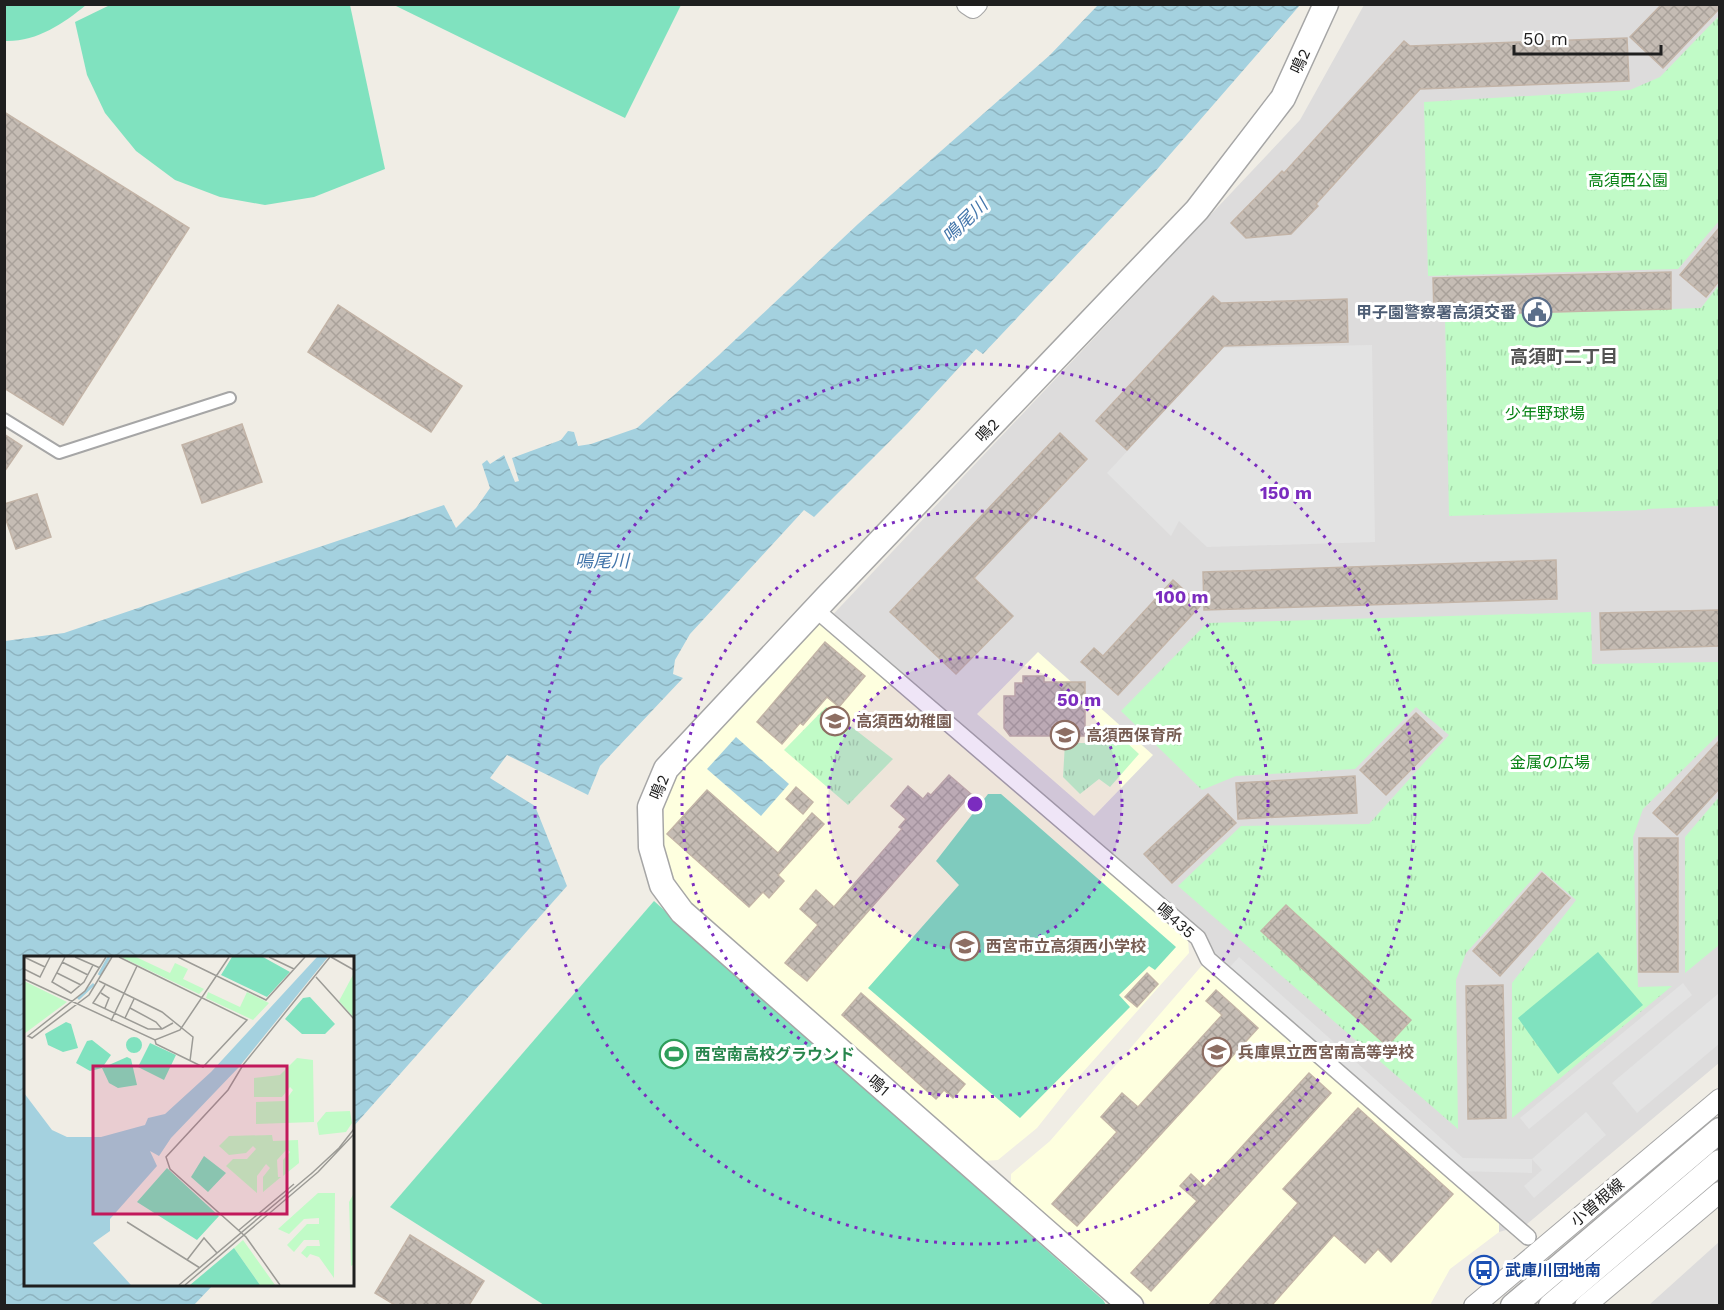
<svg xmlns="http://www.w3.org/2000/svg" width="1724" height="1310" font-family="'Work Sans','Noto Sans JP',sans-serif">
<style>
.residential{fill:#dddcdc}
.education{fill:#feffdf}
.park{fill:url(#park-tufts)}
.pitch{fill:#80e2bf}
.parking{fill:#e3e3e3}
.water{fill:url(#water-waves)}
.building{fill:url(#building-cross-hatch);stroke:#c3b4a7;stroke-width:1.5}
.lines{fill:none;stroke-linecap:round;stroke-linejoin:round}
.service-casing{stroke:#a6a6a6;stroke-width:14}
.pedestrian-casing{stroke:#a6a6a6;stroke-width:18}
.minor-casing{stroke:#a6a6a6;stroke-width:22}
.tertiary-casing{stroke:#a6a6a6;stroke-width:27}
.service{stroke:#fff;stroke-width:10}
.pedestrian{stroke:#fff;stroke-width:15}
.minor{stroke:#fff;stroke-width:20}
.tertiary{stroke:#fff;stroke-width:24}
.ring{fill:none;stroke:#7b2cbf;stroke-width:3;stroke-dasharray:3 6}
.labels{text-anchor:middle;stroke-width:6;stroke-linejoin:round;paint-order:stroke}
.street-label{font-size:16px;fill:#1f1f1f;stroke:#fff}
.park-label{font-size:16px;fill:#088315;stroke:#fff}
.service-label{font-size:16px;font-weight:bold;fill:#4e5e75;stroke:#fff;text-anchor:end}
.education-label{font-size:16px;font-weight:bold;fill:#785e54;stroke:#fff;text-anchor:start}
.leisure-label{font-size:16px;font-weight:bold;fill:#27864d;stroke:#fff;text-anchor:start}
.transit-label{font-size:16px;font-weight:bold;fill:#164399;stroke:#fff;text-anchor:start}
.water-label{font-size:18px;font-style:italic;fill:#4476ab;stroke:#fff}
.neighbourhood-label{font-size:18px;font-weight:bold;fill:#525252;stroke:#fff}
.inset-river{fill:none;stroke:#a4d1df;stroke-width:3}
.inset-road{fill:none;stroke:#9c9b96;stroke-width:1.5}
.view{fill:#c2185b;fill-opacity:0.15;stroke:#c2185b;stroke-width:3}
.inset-edge{fill:none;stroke:#1f1f1f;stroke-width:3}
.centre{fill:#7b2cbf;stroke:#fff;stroke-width:3}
.ring-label{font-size:18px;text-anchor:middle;font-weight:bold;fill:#7b2cbf;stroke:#fff;stroke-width:6;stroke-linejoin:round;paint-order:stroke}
</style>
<defs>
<pattern id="park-tufts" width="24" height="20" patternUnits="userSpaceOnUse" patternTransform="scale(1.5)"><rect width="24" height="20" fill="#c1fbc7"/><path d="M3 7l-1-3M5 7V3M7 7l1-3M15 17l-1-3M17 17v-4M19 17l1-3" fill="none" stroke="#a5d7aa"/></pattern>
<pattern id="water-waves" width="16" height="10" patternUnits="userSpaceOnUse" patternTransform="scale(1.5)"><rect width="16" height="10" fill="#a4d1df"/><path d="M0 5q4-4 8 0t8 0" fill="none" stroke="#8db3bf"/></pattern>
<pattern id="building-cross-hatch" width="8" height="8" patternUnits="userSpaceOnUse" patternTransform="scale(1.5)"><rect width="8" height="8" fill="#c5bcb4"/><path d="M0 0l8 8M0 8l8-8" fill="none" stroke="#a9a19a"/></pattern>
</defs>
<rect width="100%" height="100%" fill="#f0ede5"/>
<g class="residential">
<path d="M1364,5h355v1058l-192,161 -28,8 -1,-11 -293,-259 -17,-23 -364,-315 476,-504z"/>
<path d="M1719,1242v63h-70z"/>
</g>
<g class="education">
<path d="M824,624l364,315 1,14 -122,137 -30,38 -39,32 -14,1 -297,-262 -21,-34 -4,-31 3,-34 15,-31 132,-144z"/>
<path d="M1038,652l115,103 -59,61 -117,-102z"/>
<path d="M1205,962l294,259v11l-49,37 -20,36h-282l-137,-120v-11l39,-33z"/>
</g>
<g class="park">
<path d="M1719,16v205l-41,48 -250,7 -4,-174 206,-12 30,-13z"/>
<path d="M1719,285v221l-72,3v1l-198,6 -4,-200 256,-8z"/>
<path d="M1591,612l1,52 127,-2v72l-76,75 -10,28 5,150 34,-1 -160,132v-135l64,-83 -35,-30 -75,83 -10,27 2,149 -280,-243 63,-60 128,-2 80,-89 -33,-28 -61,62 -119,7 -34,14 -81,-79 86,-88z"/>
<path d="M826,707l67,52 -45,46 -64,-55z"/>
<path d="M1109,726l30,28 -29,33 -11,-8 -19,15 -17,-17 2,-34h26z"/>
<path d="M1719,797v148l-34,28v-136z"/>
</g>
<g class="pitch">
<path d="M397,4h284v1l-56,113 -229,-112z"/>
<path d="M4,5l1,-1 81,1c-23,19 -50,37 -81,36z"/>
<path d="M110,5h240l35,164 -71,28 -49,8 -45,-8 -45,-17 -39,-29 -31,-38 -18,-38 -12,-53z"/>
<path d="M988,794h13l175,153 -21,23 -6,-4 -30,29 11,12 -110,111 -152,-130 91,-103 -23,-24z"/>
<path d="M654,901l449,399 3,5h-562l-154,-98z"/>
<path d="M1598,952l45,53 -85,69 -40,-56z"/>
</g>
<g class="parking">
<path d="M1372,345l3,197 -168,5 -28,-26 -8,15 -64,-63 116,-125z"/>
<path d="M1239,957l224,201 69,1 54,-47 20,23 -72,63 -10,-12 18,-16 -10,-11v14l-77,-2 -227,-202z"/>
<path d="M1683,983l9,12 -163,134 -9,-11z"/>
<path d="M1719,993v51l-82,69 -25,-30z"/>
</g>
<g class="water">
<path d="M1098,5h202l-147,169 -170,180 -7,-5 -68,74 -94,94 -10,-7 -114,124 -15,26 -2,14 10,4 -83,88 -12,29 -81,-40 -17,23 45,28 32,80 -214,241 -1,-169h-326v326l187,1 -19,20h-189v-664l59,-8 380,-128 12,23 20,-20 14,-20 -8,-24 5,-4 3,4 14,-9 11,27 4,-1 -7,-23 49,-18 7,-9 6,1 4,14 13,-2 46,-16 82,-73 139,-131 192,-169z"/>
<path d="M736,737l53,47 -28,32 -54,-47z"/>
</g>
<g class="building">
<path d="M1662,4h57v5l-56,59 -33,-31z"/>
<path d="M1627,38l2,43 -209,8 -104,115 2,2 -27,28 -45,4 -15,-15 51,-52 2,2 120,-132 6,5z"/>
<path d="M4,112l185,116 -126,197 -59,-37z"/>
<path d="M1719,228v53l-13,16 -26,-22z"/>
<path d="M1671,272v37l-237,6 -1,-37z"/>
<path d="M1213,296l8,7 126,-4 1,43 -124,4 -97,104 -31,-29z"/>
<path d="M338,305l124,81 -31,46 -123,-80z"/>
<path d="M242,424l20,58 -60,21 -20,-58z"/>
<path d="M1060,433l27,26 -113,119 39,38 -57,58 -66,-62z"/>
<path d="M4,434l18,12 -18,26z"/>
<path d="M37,494l14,43 -35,12 -12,-35v-10z"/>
<path d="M1556,560l1,39 -353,11 -1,-38z"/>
<path d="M1173,580l28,25 -83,90 -37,-33 13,-14 9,8z"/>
<path d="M1719,610v36l-118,4 -1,-37z"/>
<path d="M825,642l40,34 -26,31 -12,-10 -24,28 -3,-2 -18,21 -25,-22z"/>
<path d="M1023,676h21v6h41v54h-75l-6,-8v-32h11v-13h8z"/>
<path d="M1416,713l26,25 -56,57 -26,-25z"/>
<path d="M1719,741v48l-42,46 -24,-22z"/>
<path d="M949,775l22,19 -164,187 -22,-18 33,-38 -18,-16 16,-19 18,17 68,-78 -3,-2 7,-8 -15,-13 17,-20 15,13 5,-6 3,2z"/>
<path d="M1355,776l2,37 -119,6 -2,-36z"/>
<path d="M796,787l17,15 -10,12 -17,-15z"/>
<path d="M707,790l71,63 34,-40 12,11 -46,51 6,6 -15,17 -6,-6 -14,15 -82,-73z"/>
<path d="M1208,794l28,29 -64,60 -28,-29z"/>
<rect x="1639" y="838" width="39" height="134"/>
<path d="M1542,873l28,25 -70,78 -27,-25z"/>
<path d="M1286,905l125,115 -24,26 -126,-115z"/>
<path d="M1147,973l11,11 -21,23 -12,-10z"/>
<path d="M1503,985l3,133 -38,1 -2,-133z"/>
<path d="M1216,990l42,38 -181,198 -25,-22 65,-72 -16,-15 21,-24 16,14 84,-92 -16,-14z"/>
<path d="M861,993l104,91 -12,14 -9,-8 -8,9 -94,-84z"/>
<path d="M1309,1073l22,20 -180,198 -20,-18 66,-72 -17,-15 11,-12 14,13z"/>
<path d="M1358,1108l95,86 -62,68 -13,-13 -13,14 -31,-28 -62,70h-63l89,-102 -15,-14z"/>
<path d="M410,1235l74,46 -15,24h-74l-20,-12z"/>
</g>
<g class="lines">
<g class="service-casing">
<path id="service" d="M4,419l55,34 171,-55"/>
</g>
<g class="pedestrian-casing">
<path id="pedestrian" d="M815,609l383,329 10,21 320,278"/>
</g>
<g class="minor-casing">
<g id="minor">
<path d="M967,4l6,4 4,-4"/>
<path d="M1474,1306l246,-207"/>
<path d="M1585,1306l135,-114"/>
</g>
</g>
<g class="tertiary-casing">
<g id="tertiary">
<path d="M1131,1306l-449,-394 -20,-27 -11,-38 -1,-40 16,-38 160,-171 371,-388 86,-112 43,-94"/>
<path d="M1513,1306l207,-176"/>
<path d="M1551,1306l169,-144"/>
</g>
</g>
<use href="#service" class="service"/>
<use href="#pedestrian" class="pedestrian"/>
<use href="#minor" class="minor"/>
<use href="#tertiary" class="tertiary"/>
</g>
<circle cx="975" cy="804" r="147" fill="#7b2cbf" fill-opacity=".12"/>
<g class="ring">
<circle cx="975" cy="804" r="147"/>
<circle cx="975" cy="804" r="293"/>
<circle cx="975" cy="804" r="440"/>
</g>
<defs>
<g id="civic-ring" transform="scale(1.5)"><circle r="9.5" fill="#fff" stroke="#5c6f8a" stroke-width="1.5"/><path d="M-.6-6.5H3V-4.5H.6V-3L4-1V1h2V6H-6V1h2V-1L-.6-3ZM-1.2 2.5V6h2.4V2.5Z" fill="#5c6f8a"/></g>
<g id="school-ring" transform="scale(1.5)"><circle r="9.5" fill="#fff" stroke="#8d6e63" stroke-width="1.5"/><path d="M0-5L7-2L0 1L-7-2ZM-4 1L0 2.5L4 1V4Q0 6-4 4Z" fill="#8d6e63"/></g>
<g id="stadium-ring" transform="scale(1.5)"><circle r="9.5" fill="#fff" stroke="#2e9e5b" stroke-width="1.5"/><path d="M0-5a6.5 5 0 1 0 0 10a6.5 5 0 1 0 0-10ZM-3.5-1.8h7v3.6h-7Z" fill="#2e9e5b"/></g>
<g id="bus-ring" transform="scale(1.5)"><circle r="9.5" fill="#fff" stroke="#1a4fb4" stroke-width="1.5"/><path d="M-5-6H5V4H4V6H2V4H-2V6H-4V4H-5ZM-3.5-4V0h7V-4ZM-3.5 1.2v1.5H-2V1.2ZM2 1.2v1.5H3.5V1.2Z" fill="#1a4fb4"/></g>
</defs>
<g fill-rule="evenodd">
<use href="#civic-ring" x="1537" y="312"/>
<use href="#school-ring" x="835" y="721"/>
<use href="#school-ring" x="1065" y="735"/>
<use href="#school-ring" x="965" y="946"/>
<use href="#school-ring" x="1217" y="1052"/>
<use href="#stadium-ring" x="674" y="1054"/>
<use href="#bus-ring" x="1484" y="1270"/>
</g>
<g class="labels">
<g class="street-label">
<text transform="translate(1300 61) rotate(-65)" y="6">鳴2</text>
<text transform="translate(987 430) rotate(-46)" y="6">鳴2</text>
<text transform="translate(659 787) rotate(-67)" y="6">鳴2</text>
<text transform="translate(1176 920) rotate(41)" y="6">鳴435</text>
<text transform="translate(879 1085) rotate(41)" y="6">鳴1</text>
<text transform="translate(1597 1202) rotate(-40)" y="6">小曽根線</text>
</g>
<g class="park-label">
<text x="1628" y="186">高須西公園</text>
<text x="1545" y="419">少年野球場</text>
<text x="1550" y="768">金属の広場</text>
</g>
<g class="service-label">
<text x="1516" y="318">甲子園警察署高須交番</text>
</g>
<g class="education-label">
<text x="856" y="727">高須西幼稚園</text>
<text x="1086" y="741">高須西保育所</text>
<text x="986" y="952">西宮市立高須西小学校</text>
<text x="1238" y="1058">兵庫県立西宮南高等学校</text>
</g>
<g class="leisure-label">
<text x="695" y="1060">西宮南高校グラウンド</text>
</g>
<g class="transit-label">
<text x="1505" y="1276">武庫川団地南</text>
</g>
<g class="water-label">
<text transform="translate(965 221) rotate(-44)" y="6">鳴尾川</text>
<text x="602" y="567">鳴尾川</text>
</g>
<g class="neighbourhood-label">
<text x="1564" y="363">高須町二丁目</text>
</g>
</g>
<g transform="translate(24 956)">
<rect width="330" height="330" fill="#f0ede5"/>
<path d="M97,1h15l34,16 5,-10 13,6 -5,10 21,10 -5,5zM330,17v45l-15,-17zM0,25l43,21 -43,32zM184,36l32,15 7,-15 22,11 -16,17 -47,-22zM273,102l16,2 1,62 -58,2v-22l29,-1 8,-11 -3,-3 -8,10h-28v-19l26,-3zM326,155l2,12 -6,9 -27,3 -2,-12 9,-11zM248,179l1,6 25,-1 1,23 -16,13v-16l7,-8 -3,-3 -10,11 1,17h3l-18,15v-15l7,-9 -4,-4 -9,12v17l-31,-27 7,-7h14l9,-10 -3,-3 -7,7 -17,2 -10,-9 10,-10zM330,212v96l-3,2 -2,-64 4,-7zM294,237h17l-1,85 -15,-21 -9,-3 -3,4 -6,-5 6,-7h13l-1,-6h-15l-10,12 -7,-7 20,-21h12v-6l-15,1 -15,15 -11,-5zM219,284l32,45h-15l-26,-37z" fill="#c1fbc7"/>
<path d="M208,1h31l27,15 -23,25 -46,-22zM286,41l25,27 -10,10h-23l-17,-15 18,-21zM42,66l5,2 7,24 -15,4 -15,-7 -3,-11zM102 89a8 8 0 1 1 16 0a8 8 0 1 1-16 0ZM68,84l19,15 -9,13 25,-11 4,2 6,26 -19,3 -9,-5 -7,-15 -12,3 -14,-8 11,-22zM126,87l26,12 -12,25 -26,-13zM180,200l22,17 -18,19 -17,-15zM143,212l52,48 -22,24 -60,-38zM210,292l26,37h-70z" fill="#80e2bf"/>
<path d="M293,1h11l-89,110 -68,71 -12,18 -9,-5 7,15 -47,53v12l-17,12 38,42h-107v-192l28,37 15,7h34l44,-12 3,-7 17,-4 46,-42z" fill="#a4d1df"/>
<path class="inset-river" d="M75,19l10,-18M54,43l16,-15"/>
<path class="inset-road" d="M0,1l21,10M41,1l-13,25 19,11 13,-11 9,-17M51,1l25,11M82,1l-21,34 -57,45 4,2 57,-43 23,-38M95,1l128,63 -44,47 -47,-23 -1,-4M154,1l88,43 39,-43M245,1l25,12M307,1l23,13M38,6l26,13M0,13l16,8 10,-20M33,17l24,12M292,21l38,42M0,23l131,61 25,-10 49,-73M75,25l63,31 31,25 -3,24M81,29l-12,18 55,26h14l11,-6M77,37l8,5 -4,10M106,52l26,14 6,7M101,62l9,-19M87,65l26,-55M294,216l36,-38M287,218l28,-26 15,-19M103,266l73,46M215,274l55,-46M163,304l17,-22 13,15M155,329l133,-112M161,329l133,-113M256,329l-34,-48 -76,-68 -4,-12 62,-67 15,-25 87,-108"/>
<path class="view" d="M69,110h194v148h-194z"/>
<rect width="330" height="330" class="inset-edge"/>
</g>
<circle cx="975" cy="804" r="9" class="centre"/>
<g class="ring-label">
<text x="1286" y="499">150 m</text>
<text x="1182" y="603">100 m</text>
<text x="1079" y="706">50 m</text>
</g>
<rect width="1724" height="1310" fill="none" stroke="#1f1f1f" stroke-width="12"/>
<path d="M1514 45v9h147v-9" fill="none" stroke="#1f1f1f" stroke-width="3"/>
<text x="1523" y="45" font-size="18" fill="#1f1f1f" stroke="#ffffff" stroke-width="4.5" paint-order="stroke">50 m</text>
</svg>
